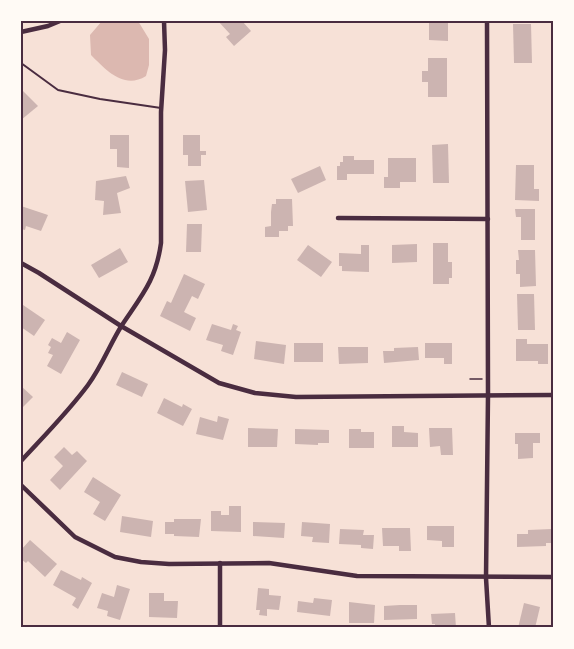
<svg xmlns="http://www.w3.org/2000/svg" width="574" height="649" font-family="'Work Sans',sans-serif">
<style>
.water{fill:#dcb8b0}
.building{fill:#ccb4b1}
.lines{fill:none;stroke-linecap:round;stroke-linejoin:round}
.path{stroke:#4a2c40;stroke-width:1.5}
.service{stroke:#4a2c40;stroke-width:2}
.minor{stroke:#4a2c40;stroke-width:4.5}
.neatline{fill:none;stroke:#4a2c40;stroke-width:2}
</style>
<rect width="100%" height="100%" fill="#f7e1d7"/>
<path class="water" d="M102,21h36l11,18v26l-3,11c-22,14 -40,-6 -55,-21l-1,-20z"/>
<g class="building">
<path d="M218,21h24l9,10 -17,15 -8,-9 4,-3z"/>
<path d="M429,21h19v20l-19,-1z"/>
<path d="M513,24h18l1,39h-18z"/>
<path d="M428,58h19v39h-19v-15h-6v-11h6z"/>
<path d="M21,89l17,17 -17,14z"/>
<path d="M110,135h19v33l-12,-1v-18h-7z"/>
<path d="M183,135h17v16h6v4h-5v11h-13v-11h-5z"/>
<path d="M448,144l1,39h-16l-1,-38z"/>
<path d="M343,156h11v4h20v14h-27v6h-10v-14h3v-4h3z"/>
<path d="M388,158h28v24h-16v6h-16v-11h4z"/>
<path d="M516,165h18v24h5v12l-24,-1z"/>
<path d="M320,166l6,14 -28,13 -7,-14z"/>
<path d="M126,176l4,12 -13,5 4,20 -18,2 1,-14 -9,-1 1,-19z"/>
<path d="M204,180l3,30 -19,2 -3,-31z"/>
<path d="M276,199h16l1,27h-5v5h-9v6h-14v-10l6,-1v-14l1,-8h4z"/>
<path d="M21,206l27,9 -7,16 -15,-5 -1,4 -4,-1z"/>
<path d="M515,209h20v31h-14v-23h-5z"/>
<path d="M187,224h15l-1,28h-15z"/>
<path d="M433,243h15v19h4v16h-3v6h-16z"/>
<path d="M417,244v18l-25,1v-18z"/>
<path d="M308,245l24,17 -11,15 -24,-17z"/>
<path d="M361,245h8v27l-27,-1v-5h-3v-13l22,1z"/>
<path d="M120,248l8,14 -29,16 -8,-13z"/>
<path d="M518,250h17l1,36 -16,1v-13h-4v-14h3z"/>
<path d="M184,274l21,10 -7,15 -6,-3 -8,16 12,6 -6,13 -30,-15 7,-15 4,2z"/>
<path d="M517,294h17l1,36h-17z"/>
<path d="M23,305l22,15 -11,16 -13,-9v-19z"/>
<path d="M212,324l19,6 2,-6 5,2 -2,4 5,2 -8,23 -12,-4 2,-6 -17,-5z"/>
<path d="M67,332l13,8 -19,34 -14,-8 6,-11 -5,-2 3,-6 -3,-2 4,-7 9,5z"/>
<path d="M516,339h11v5h21v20h-10v-3h-22z"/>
<path d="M256,341l30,4 -2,19 -30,-5z"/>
<rect x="294" y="343" width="29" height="19"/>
<path d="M425,343h27v21h-8v-6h-19z"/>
<path d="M338,347h30v16l-29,1z"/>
<path d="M418,347l1,13 -35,3 -1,-12h11v-3z"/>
<path d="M122,372l26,12 -6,13 -26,-12z"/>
<path d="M21,386l12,11 -12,12z"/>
<path d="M164,398l18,9 1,-3 9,5 -9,17 -26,-13z"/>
<path d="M218,416l11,3 -6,21 -27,-6 4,-17 17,5z"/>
<path d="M392,426h12v6l14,1v14h-26z"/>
<path d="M248,428l30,1 -1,18h-29z"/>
<path d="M429,428h23l1,27h-12l-1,-9 -10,1z"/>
<path d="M295,429l34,1v13h-11v2l-23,-1z"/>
<path d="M349,429h12v3h13v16h-25z"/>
<path d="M515,433h25v10h-7v15l-15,1v-15h-3z"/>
<path d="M64,447l8,8 5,-4 10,10 -27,29 -10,-10 13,-14 -9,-9z"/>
<path d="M93,477l28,18 -16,26 -12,-7 7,-12 -16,-10z"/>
<path d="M229,506h12v26l-30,-1v-20h10v4h8z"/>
<path d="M122,516l31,5 -2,16 -31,-5z"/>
<path d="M174,519h27l-2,18 -25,-1v-2h-9v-12h9z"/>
<path d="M253,522l32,1 -1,15 -31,-2z"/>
<path d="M302,522l28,2 -1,19 -17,-1 1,-5 -12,-1z"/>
<path d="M427,526h27v21h-12v-6l-15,-1z"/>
<path d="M382,528h28l1,23h-12v-5h-16z"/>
<path d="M340,529l24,1 -1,5h11l-1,14 -12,-1v-3l-22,-1z"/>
<path d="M552,529v14h-6v3l-29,1v-13h11v-4z"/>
<path d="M30,540l27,24 -12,13 -17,-16 -2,2 -5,-4v-9z"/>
<path d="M61,570l20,10 1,-3 10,6 -14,26 -6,-4 4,-7 -23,-13z"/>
<path d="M117,585l13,4 -10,31 -13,-4 1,-5 -11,-3 5,-15 12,4z"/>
<path d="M258,588l11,1v6l12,1 -2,14 -12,-1v7l-8,-1 1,-5h-4z"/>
<path d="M149,593h15v8h14l-1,17 -28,-1z"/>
<path d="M314,598l18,2 -2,16 -33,-4 1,-11 15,2z"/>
<path d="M349,602l26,3 -1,18h-25z"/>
<path d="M524,603l16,4 -5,21h-17z"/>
<path d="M400,605h17v14l-33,1v-14z"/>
<path d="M455,613l1,15h-21v-4h-3l-1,-10z"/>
</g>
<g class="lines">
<path class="path" d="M470,379h12"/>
<path class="service" d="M21,63l37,27 42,9 61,9"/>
<g class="minor">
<path d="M487,21l1,374 -2,183 3,50"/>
<path d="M21,32l27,-6 12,-5"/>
<path d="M338,218l150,1"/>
<path d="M21,263l18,10 82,53 98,57 36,10 41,4 257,-2"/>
<path d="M21,461c23,-25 47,-49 67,-76 14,-19 22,-41 34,-60 20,-30 34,-45 39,-82v-131l4,-62 -1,-29"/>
<path d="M21,485l54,52 40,20 26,5 28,2 100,-1 88,13 196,1"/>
<path d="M220,628v-65"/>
</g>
</g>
<rect width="574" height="649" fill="none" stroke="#fffaf5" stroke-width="45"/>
<rect x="22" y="22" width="530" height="604" class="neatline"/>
</svg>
